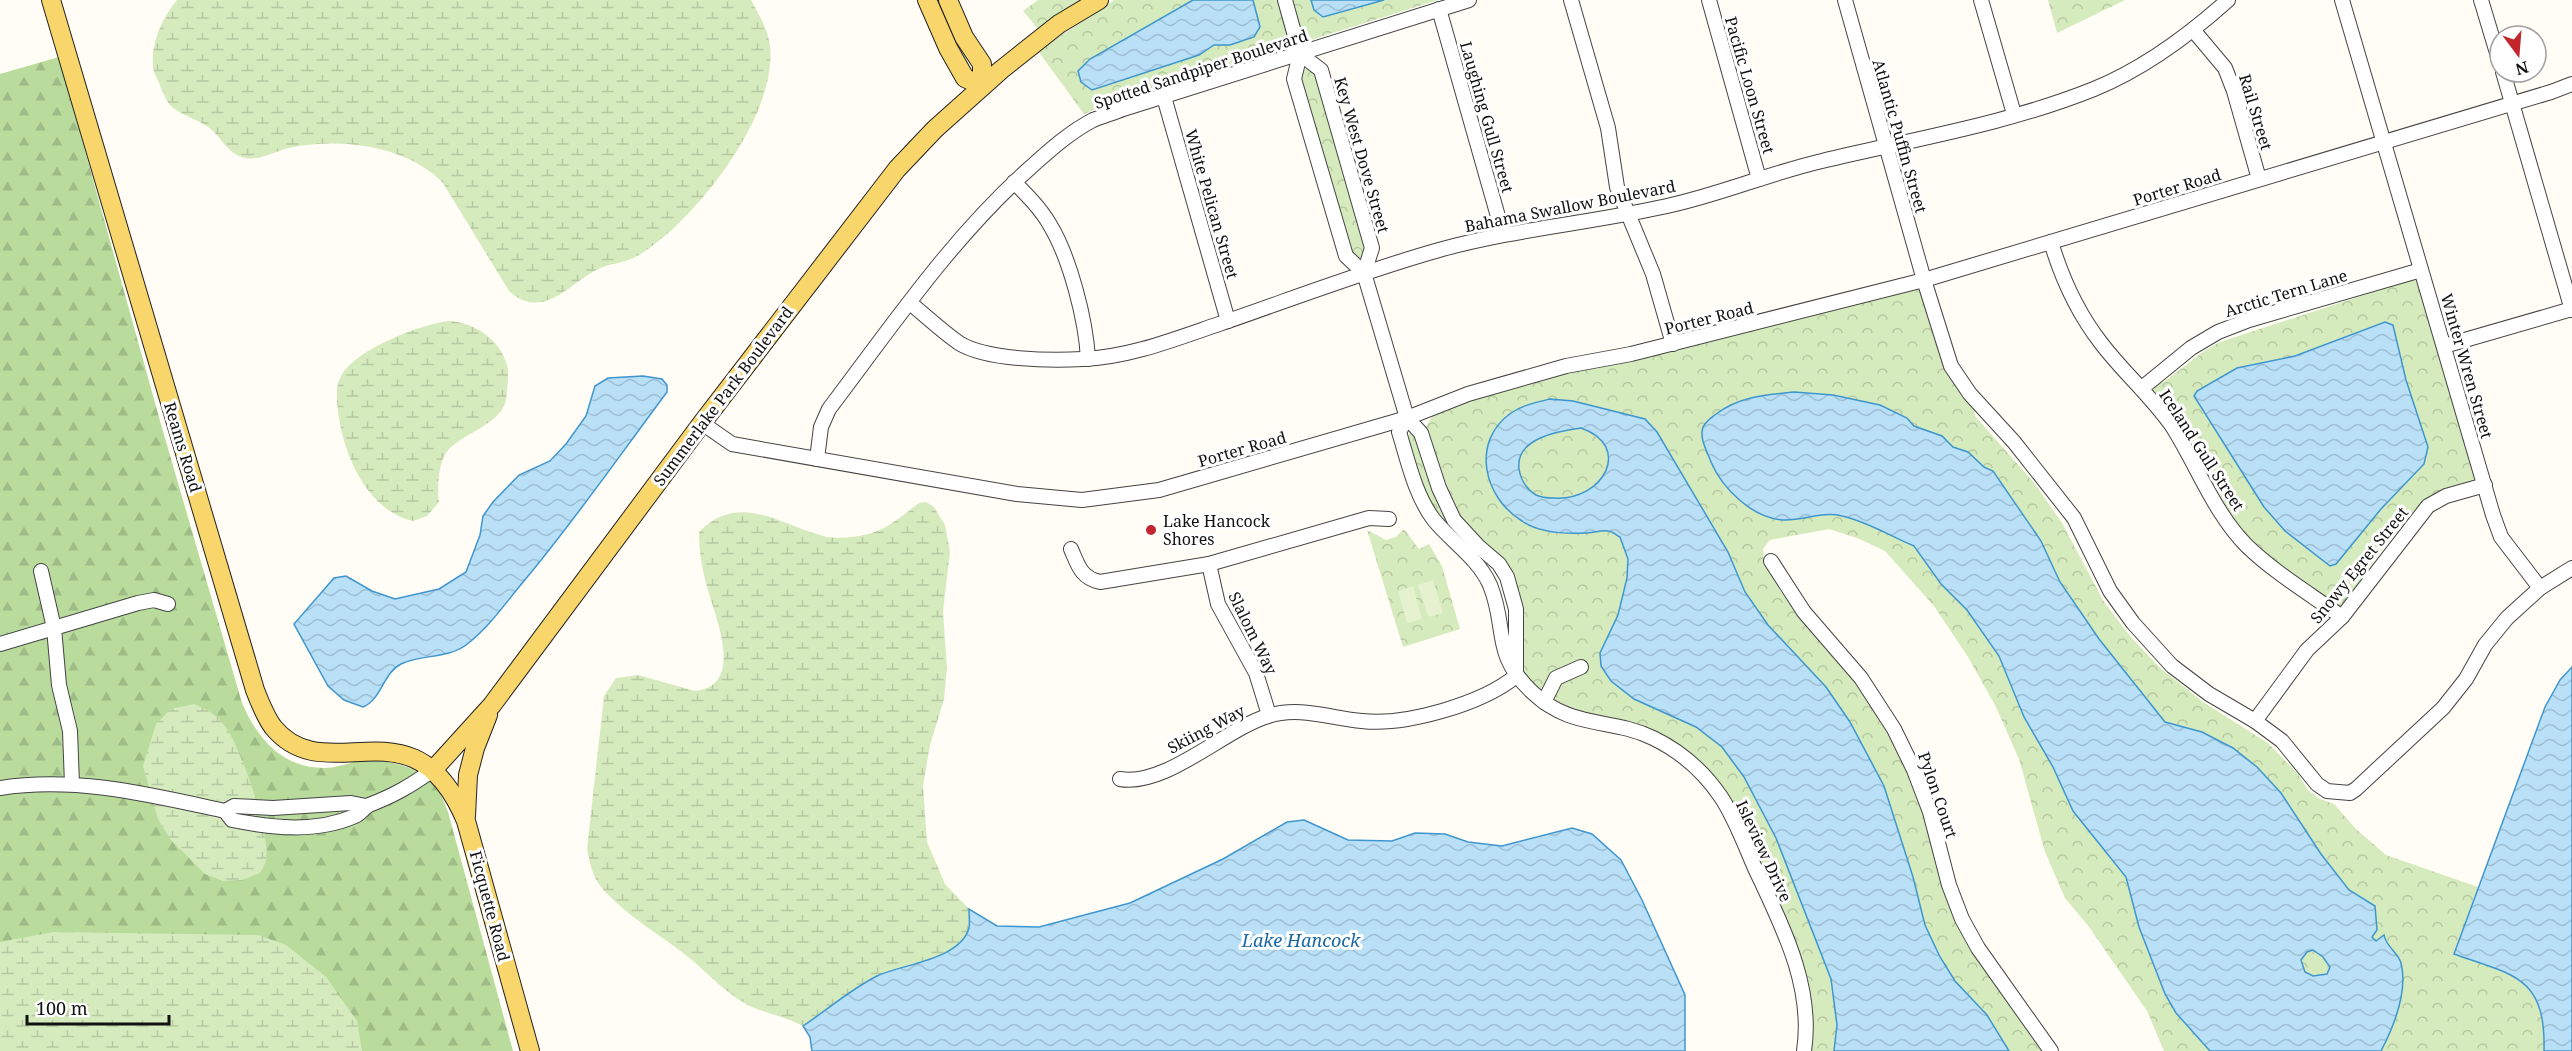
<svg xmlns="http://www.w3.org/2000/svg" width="2572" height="1051" font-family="'Noto Serif',serif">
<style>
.forest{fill:url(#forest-firs)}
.wetland{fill:url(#wetland-marsh)}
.park{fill:url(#park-crowns)}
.pitch{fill:#e6f2cf}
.water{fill:url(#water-waves);stroke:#3f96cf;stroke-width:1.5;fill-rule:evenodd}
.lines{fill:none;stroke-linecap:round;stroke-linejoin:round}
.minor-casing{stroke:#444;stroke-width:16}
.major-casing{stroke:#222;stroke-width:20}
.minor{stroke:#fff;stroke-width:14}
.major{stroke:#f9d66b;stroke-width:18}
.poi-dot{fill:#c4262e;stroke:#fff;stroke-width:2}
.labels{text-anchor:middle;stroke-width:6;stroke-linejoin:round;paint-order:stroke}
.street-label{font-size:16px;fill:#111;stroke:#fff}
.poi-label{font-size:16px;fill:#111;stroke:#fff;text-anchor:start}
.water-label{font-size:18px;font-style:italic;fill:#1768a6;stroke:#fff}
</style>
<defs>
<pattern id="forest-firs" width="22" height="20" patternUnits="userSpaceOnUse" patternTransform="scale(1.5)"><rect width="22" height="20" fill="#b9dc9c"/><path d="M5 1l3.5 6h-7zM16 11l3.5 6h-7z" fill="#9ebc85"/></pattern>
<pattern id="wetland-marsh" width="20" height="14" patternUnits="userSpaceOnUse" patternTransform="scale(1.5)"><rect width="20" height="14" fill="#d5ebbd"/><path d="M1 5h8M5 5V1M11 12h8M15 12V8" fill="none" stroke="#b6c8a1"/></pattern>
<pattern id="park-crowns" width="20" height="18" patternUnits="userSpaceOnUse" patternTransform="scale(1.5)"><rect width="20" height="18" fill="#d5ebbd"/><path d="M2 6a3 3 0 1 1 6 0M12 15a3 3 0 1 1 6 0" fill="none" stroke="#b6c8a1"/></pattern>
<pattern id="water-waves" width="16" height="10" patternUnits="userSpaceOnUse" patternTransform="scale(1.5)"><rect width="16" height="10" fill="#b9e0f7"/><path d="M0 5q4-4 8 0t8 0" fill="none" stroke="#9ebfd3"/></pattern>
</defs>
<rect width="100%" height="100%" fill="#fffdf5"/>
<path class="forest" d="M59,57l103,371 80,275c15,35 40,65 82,65 12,0 24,-5 36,-7 24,-3 56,5 73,22 8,8 11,20 15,29l65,239h-513v-977z"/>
<g class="wetland">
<path d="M177,0h574c8,15 17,29 19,46 8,69 -75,175 -131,209 -13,8 -29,8 -43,15 -28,15 -54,51 -87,21l-66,-108c-36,-38 -105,-46 -154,-35 -13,3 -30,13 -44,10 -18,-4 -23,-21 -37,-31 -11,-8 -25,-11 -36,-20 -5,-4 -8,-13 -11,-19 -2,-7 -8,-15 -8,-21 -2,-24 9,-49 24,-67z"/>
<path d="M448,321c26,1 52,18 59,44 2,7 1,17 0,24 0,7 -1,16 -6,22 -13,17 -37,23 -52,38 -11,11 -12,39 -10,53l-12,14 -14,5c-46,-10 -70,-67 -75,-110 -1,-11 -3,-25 3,-35 15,-27 78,-51 107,-55z"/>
<path d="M926,502l8,5 11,18 5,27 -7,59 4,57 -3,31 -14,46 -7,41 4,56 18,42 24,25c0,6 1,13 0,19 -9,32 -67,36 -92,48 -26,13 -50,34 -74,50 -17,-9 -35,-12 -51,-19 -24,-11 -45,-35 -65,-51 -29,-23 -62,-41 -86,-69 -9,-11 -11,-24 -14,-38l17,-153 12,-18 22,-3 57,16c51,-5 20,-75 12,-104 -5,-18 -8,-36 -8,-55 41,-42 82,-6 128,5 11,2 30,0 41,-3 19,-4 36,-20 51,-31z"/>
<path d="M194,704c14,6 25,12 33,25 15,23 44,105 39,131 -1,5 -4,9 -6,13l-18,7 -19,1 -18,-7 -34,-34 -13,-21 -15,-53 13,-42 15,-15z"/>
<path d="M53,932l205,3 28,10 40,32 31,44 5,30h-362v-109z"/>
</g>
<g class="park">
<path d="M1038,0h61l-55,36 -21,-25z"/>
<path d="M1114,0h324l-328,103 -26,11 -46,-63z"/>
<path d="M2048,0h77l-68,33z"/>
<path d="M1309,68l6,2 54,177 -5,11 -7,1 -5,-3 -50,-167 -2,-14 4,-5z"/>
<path d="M2413,279l5,3 57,196 -2,6 -28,5 -20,13 -41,45 -42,60h-5l-10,-10 -51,-35 -36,-34 -20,-27 -30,-57 -38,-51 5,-9 7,-2 40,-31 16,-9z"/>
<path d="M1914,290h5l55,117 1,9 60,68 27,39 42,79 26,34 29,31 44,35 65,41 30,31 10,16 12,9 14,5 22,25 30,26 92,32 -24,67c59,21 92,22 90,97h-380l-17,-40 -58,-84 -24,-29 -20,-46 -26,-93 -24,-54 -27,-48 -34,-51 -49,-55 -28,-13 -28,-9 -59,11 -7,9 2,17 16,26 17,22 36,39 38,50 28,48 21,54 27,95 97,151h-236l1,-40 -57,-157 -62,-97 -102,-39 -38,-17 -18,-16 -10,-17 -2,-14 1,-46 -3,-15 -9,-20 -50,-52 -35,-93 8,-13 25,-11 117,-35z"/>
<path d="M1410,433l6,1 40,97 -2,2 -26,-31 -22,-65z"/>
<path d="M1404,529l15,20 10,-5 13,22 18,63 -57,18 -36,-117 19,10 10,-3z"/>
</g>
<g class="pitch">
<path d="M1433,580l10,33 -15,4 -10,-32z"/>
<path d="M1413,586l9,33 -15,4 -9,-32z"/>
</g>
<g class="water">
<path d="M1193,0h60l7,27 -6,10 -24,8h-16l-15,10 -107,35 -11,-8 -3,-11 12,-12z"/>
<path d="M1311,0h73l-61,17 -9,-7z"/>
<path d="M2385,322l8,3 13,55 22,67 -4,17 -43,45 -45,55 -6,2 -45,-35 -21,-24 -70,-111 3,-5 40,-23 58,-12z"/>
<path d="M643,376l19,3 5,6v7c-47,63 -92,128 -143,189 -18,21 -35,47 -58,64 -19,14 -44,9 -65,19 -18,9 -19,35 -38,43l-19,-7 -16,-14 -34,-62 40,-46 12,-2 26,15 23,8 44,-10 27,-17 14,-37 3,-19 10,-14 26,-27 31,-14 16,-17 20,-28 9,-30 13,-8z"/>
<path d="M1794,392l39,3 47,10 27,13 7,8 28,10 11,11 15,5 16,15 9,4 48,70 19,41 39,57 66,83 37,10 31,16 24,19 24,26 40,61 28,36 26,16 2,24 -5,7 4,4 8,-6c2,12 14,17 17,28 7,28 -7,63 -20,88h-171l-34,-38 -11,-19 -26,-67 -13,-50 -53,-66 -20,-44 -29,-50 -25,-61 -32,-46 -26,-26 -27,-38c-24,-10 -48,-25 -72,-30 -20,-5 -39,5 -59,4 -31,-2 -61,-32 -72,-58 -4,-11 -12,-24 -8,-35 3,-6 8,-9 13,-13 24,-18 49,-19 78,-22zM2313,950l10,7 7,10 -3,7 -14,2 -8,-4 -4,-12 6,-8z"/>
<path d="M1550,399l23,2 72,18 12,13 71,120 17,40 23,33 58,62 24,35 34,64 29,91 12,48 15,32 15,24 32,34 22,36h-175l3,-26 -6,-46 -55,-141 -32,-61 -22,-30 -26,-20 -62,-28 -23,-18 -10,-15 -1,-13 18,-38 9,-37 1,-19 -8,-22c-4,-2 -8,-6 -12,-6 -7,-1 -16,2 -23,2 -21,1 -46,0 -63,-12 -38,-23 -52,-79 -11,-108 12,-8 26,-11 39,-14zM1581,428c52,18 23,73 -27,70 -6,0 -12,0 -18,-3 -10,-6 -15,-14 -17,-26 -4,-31 40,-38 62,-41z"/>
<path d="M2572,667v384h-28c2,-75 -31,-76 -90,-97l91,-247 15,-27z"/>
<path d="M1304,820l44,20 44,1 23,-8 30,1 23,8 34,4 70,-18 20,6 29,26 21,40 43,95v56h-873l-2,-14 -7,-11c24,-16 48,-37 74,-50 25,-12 83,-16 92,-48 1,-6 0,-13 0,-19l28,17 42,1 91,-24 93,-44 64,-37z"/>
</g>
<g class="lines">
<g class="minor-casing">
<g id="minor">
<path d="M1285,0l15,54 -6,25 52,177 18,17 43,145 14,15 18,55 15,32 24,26 21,18 8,13 9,32v62"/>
<path d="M1571,0l37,128 9,59 36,87 20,70"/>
<path d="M1709,0l50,179"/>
<path d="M1845,0l79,280 27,86 19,28 44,48 60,76 36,73 23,32 39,43 37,28 46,27 27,20 35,43 10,7 23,2 6,-4 87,-81 23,-29 19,-34 22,-27 33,-30 32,-20"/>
<path d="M1981,0l33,114"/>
<path d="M2342,0l151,515 8,22 39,51"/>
<path d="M2481,0l19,63"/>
<path d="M1439,9l64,225"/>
<path d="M2194,31l31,37 9,23 25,88"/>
<path d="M1300,54l21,16 51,178 -8,25"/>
<path d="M2503,72l69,238"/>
<path d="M1164,97l64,224"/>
<path d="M1014,182c13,13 27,27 36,43 20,33 36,95 38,134"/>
<path d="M2051,242c11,37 26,70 50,101 22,29 50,53 71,83 25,39 42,87 75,120 28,27 63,48 95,71"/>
<path d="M910,303c16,13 32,28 49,40 27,17 92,18 124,16 47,-2 92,-20 136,-35 73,-25 145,-53 220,-74 75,-21 152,-27 228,-44 52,-11 103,-33 155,-45 91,-22 185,-37 272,-72 49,-20 95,-54 134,-89"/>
<path d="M2444,346l128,-37"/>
<path d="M2142,388l49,-40 27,-16 31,-12 172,-50"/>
<path d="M1407,418l-8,14c9,29 16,63 35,88 18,22 44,38 56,65 18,44 1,68 42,107 40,38 78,25 121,46 27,13 51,34 68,59 14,21 23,46 33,69 27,58 60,119 50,185"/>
<path d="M702,423l30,21 285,50 65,6 77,-10 248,-72 61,-24 98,-28 65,-12 293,-74 627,-188 21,-8"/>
<path d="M817,459l4,-32 8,-18c63,-83 123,-172 202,-242 19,-17 39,-35 62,-47 10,-4 20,-7 30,-11l346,-109"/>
<path d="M1071,549c7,16 10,29 29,33l109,-18 160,-46 20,1"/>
<path d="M1771,561l33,51 57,66 33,51 20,41 16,42 19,73 13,34 16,29 73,103"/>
<path d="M1209,564l9,40 38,69 13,42"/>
<path d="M41,571l13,57 5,57 11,46 2,53"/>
<path d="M0,644l138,-41 16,-3 14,4"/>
<path d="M1544,702l12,-24 25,-11"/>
<path d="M2255,721l52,-71 35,-33 86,-111 18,-10 39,-11"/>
<path d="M1120,779c46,8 105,-50 148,-63 31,-10 62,2 94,5 43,5 120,-17 154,-45"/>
<path d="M0,788c76,-12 151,7 225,23l7,9c40,8 84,13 123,-4 5,-2 9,-8 14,-11 26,-10 41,-19 64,-35"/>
<path d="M225,811l9,-5 39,2 78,-5 15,3"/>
</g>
</g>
<g class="major-casing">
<g id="major">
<path d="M51,0l204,690c5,13 10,26 18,37 55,67 140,-33 193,94l64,230"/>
<path d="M927,0l21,48 17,30 17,8"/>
<path d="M948,0l16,37 18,27v22"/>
<path d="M433,770l59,-65 210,-282 195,-254 38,-40 66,-59 58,-46 40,-24"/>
<path d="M466,816l2,-41 7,-27 13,-33"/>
</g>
</g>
<use href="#minor" class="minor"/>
<use href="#major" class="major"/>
</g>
<circle class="poi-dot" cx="1151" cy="530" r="6"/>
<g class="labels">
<g class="street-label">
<text transform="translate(1201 69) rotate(-18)" y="6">Spotted Sandpiper Boulevard</text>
<text transform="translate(1750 85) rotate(74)" y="6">Pacific Loon Street</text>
<text transform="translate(2256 112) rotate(73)" y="6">Rail Street</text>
<text transform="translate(1487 117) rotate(74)" y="6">Laughing Gull Street</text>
<text transform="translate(1900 136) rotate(74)" y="6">Atlantic Puffin Street</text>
<text transform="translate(1362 155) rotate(74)" y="6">Key West Dove Street</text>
<text transform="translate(2177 187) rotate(-17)" y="6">Porter Road</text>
<text transform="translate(1212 204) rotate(74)" y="6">White Pelican Street</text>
<text transform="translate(1570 206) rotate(-11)" y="6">Bahama Swallow Boulevard</text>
<text transform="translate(2286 293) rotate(-17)" y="6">Arctic Tern Lane</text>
<text transform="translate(1709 318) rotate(-14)" y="6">Porter Road</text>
<text transform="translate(2467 366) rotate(74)" y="6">Winter Wren Street</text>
<text transform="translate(723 396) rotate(-53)" y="6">Summerlake Park Boulevard</text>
<text transform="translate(183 447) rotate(73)" y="6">Reams Road</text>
<text transform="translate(1242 449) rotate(-16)" y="6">Porter Road</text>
<text transform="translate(2202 450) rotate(57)" y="6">Iceland Gull Street</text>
<text transform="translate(2359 565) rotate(-51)" y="6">Snowy Egret Street</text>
<text transform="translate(1253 633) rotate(64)" y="6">Slalom Way</text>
<text transform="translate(1206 729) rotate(-28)" y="6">Skiing Way</text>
<text transform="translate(1938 795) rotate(71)" y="6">Pylon Court</text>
<text transform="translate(1764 851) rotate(65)" y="6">Isleview Drive</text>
<text transform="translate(490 906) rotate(75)" y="6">Ficquette Road</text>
</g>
<g class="poi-label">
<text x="1163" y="527">Lake Hancock<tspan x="1163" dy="18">Shores</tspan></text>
</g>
<g class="water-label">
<text x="1301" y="947">Lake Hancock</text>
</g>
</g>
<g transform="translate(2518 54) rotate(164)"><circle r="28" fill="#ffffff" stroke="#a0a0a0" stroke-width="1.5"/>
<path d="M0-4.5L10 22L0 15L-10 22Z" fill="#c4262e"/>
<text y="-9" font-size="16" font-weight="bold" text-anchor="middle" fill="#111111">N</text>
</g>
<path d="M27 1015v9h142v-9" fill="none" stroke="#111111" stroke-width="3"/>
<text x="36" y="1015" font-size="18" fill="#111111" stroke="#ffffff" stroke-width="4.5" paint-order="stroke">100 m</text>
</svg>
